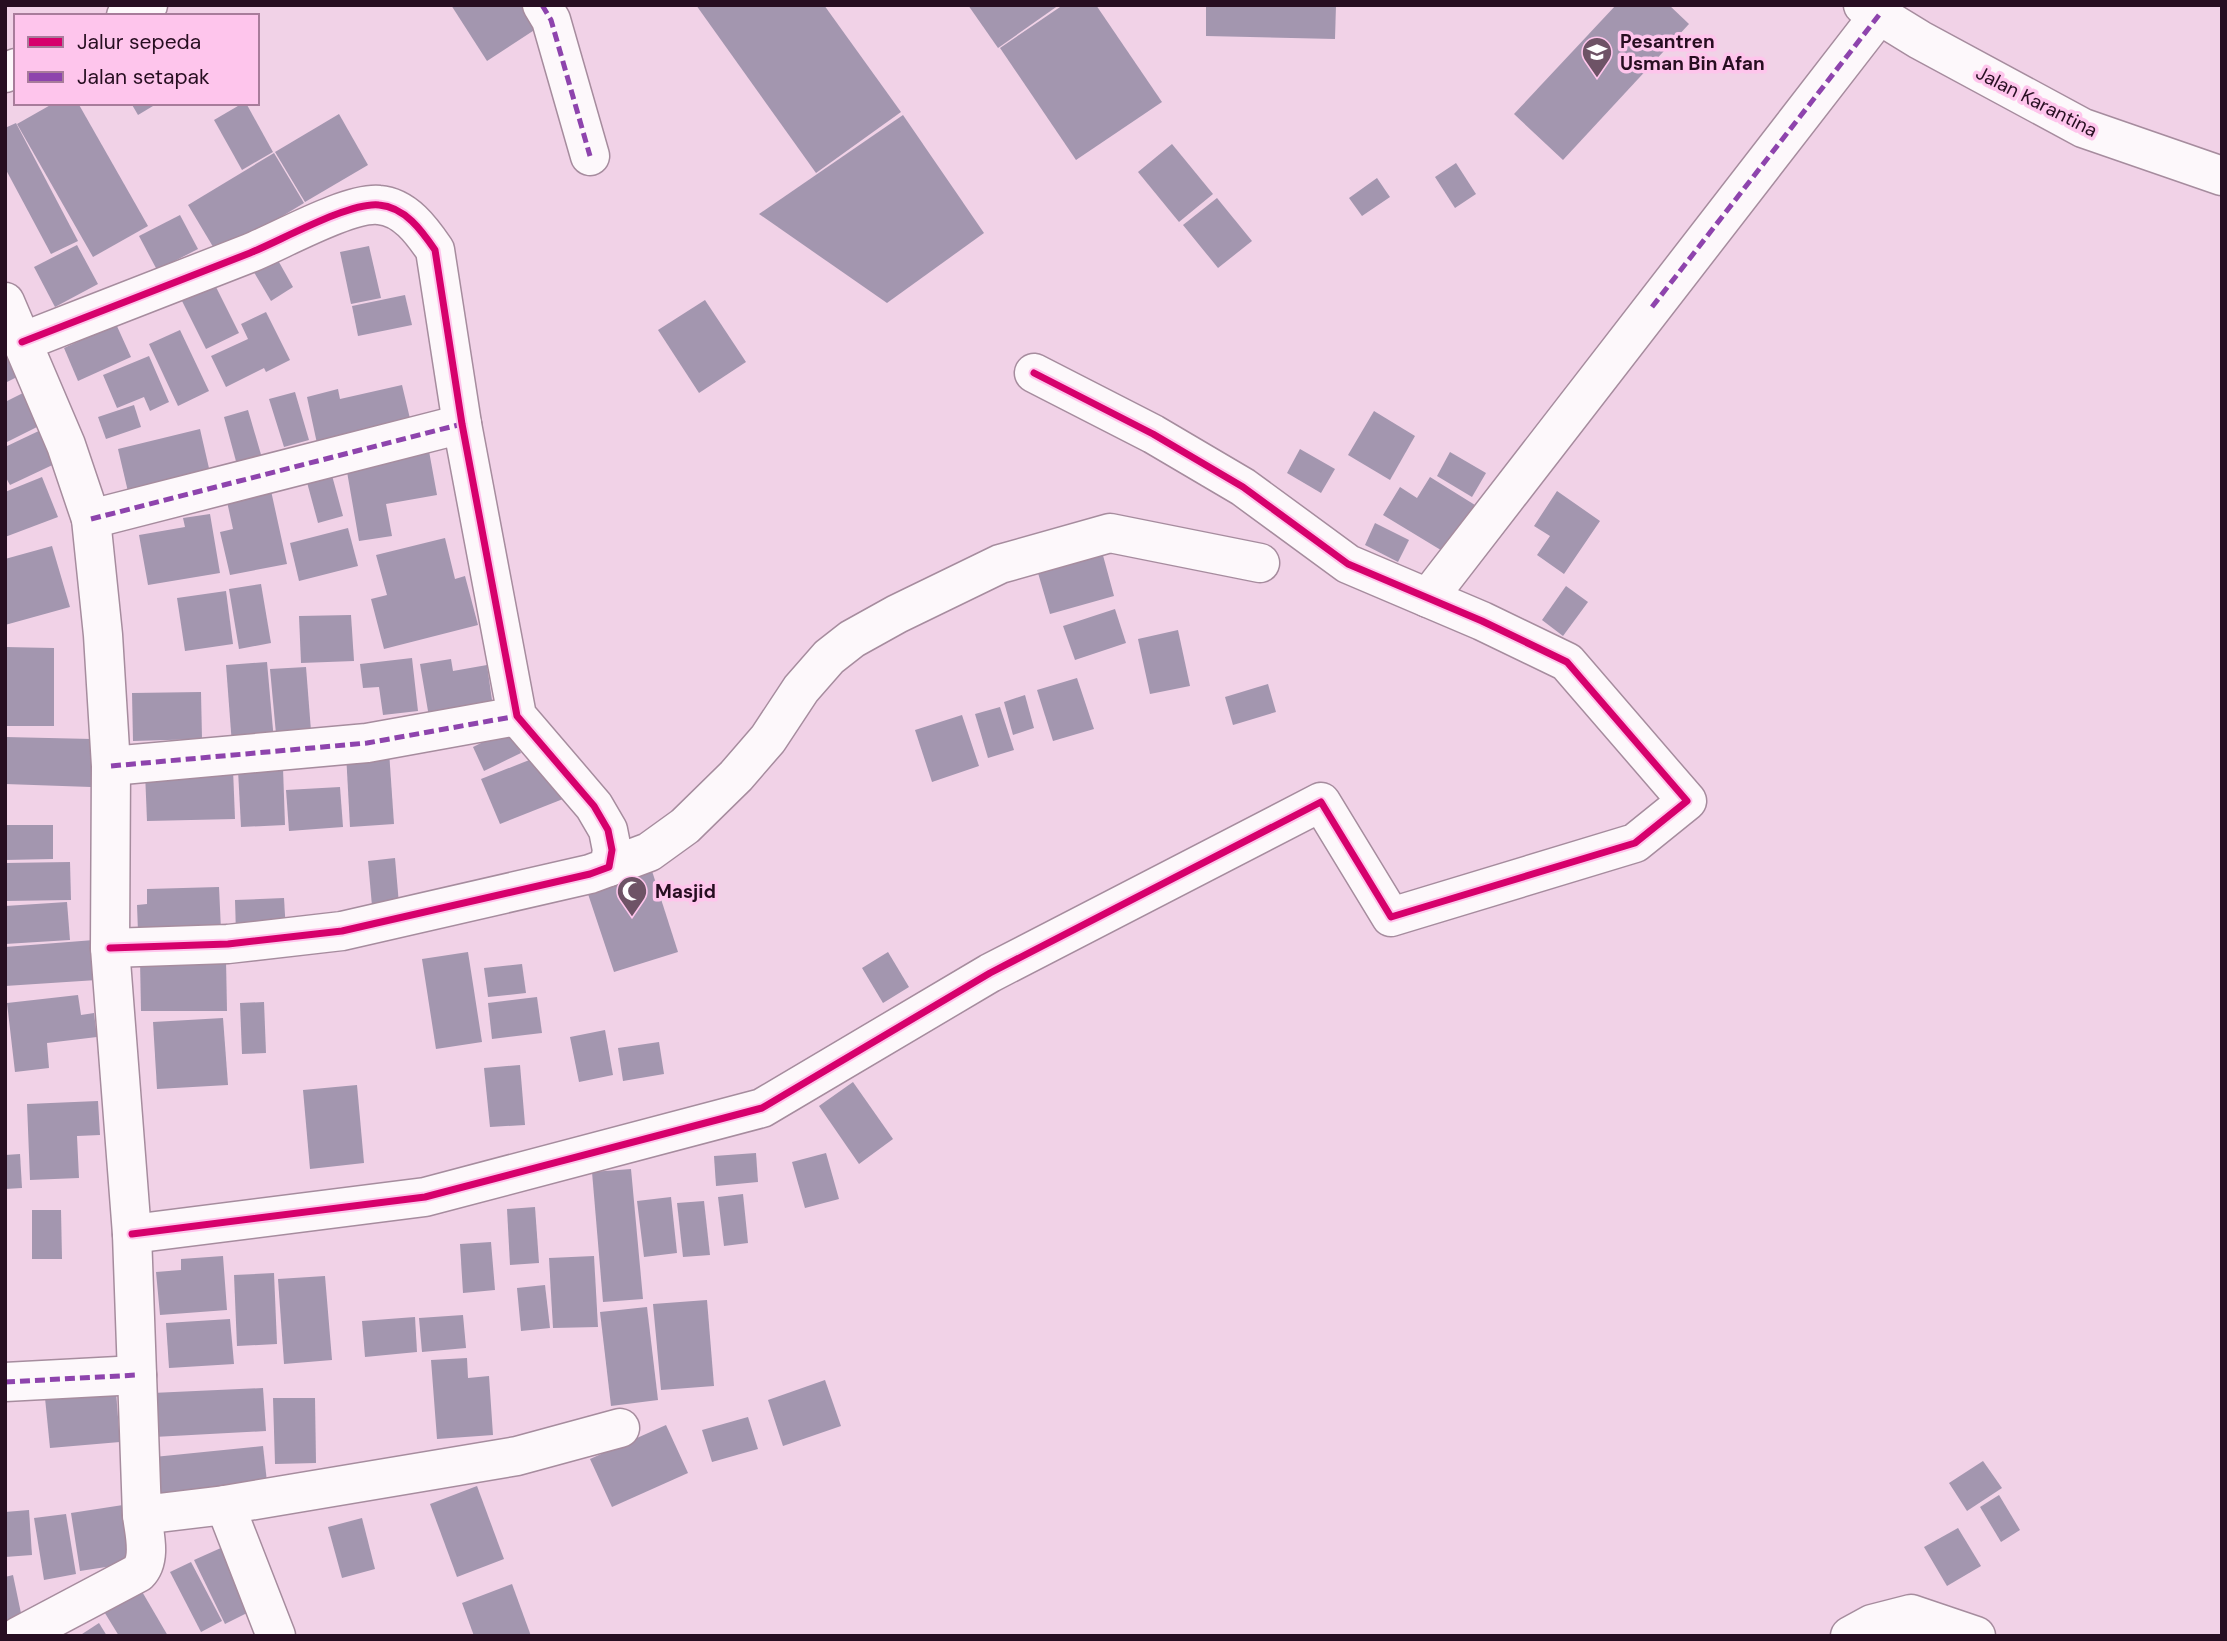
<svg xmlns="http://www.w3.org/2000/svg" width="2227" height="1641" font-family="'DM Sans',sans-serif">
<style>
.building{fill:#a396af}
.lines{fill:none;stroke-linecap:round;stroke-linejoin:round}
.minor-casing{stroke:#a68c9e;stroke-width:41}
.major-casing{stroke:#a68c9e;stroke-width:41}
.minor{stroke:#fdf8fb;stroke-width:38}
.major{stroke:#fdf8fb;stroke-width:38}
.quiet{stroke:#8e44ad;stroke-width:5;stroke-dasharray:10 5;stroke-linecap:butt}
.cycleway-casing{stroke:#fec5ec;stroke-width:11}
.cycleway{stroke:#d6006c;stroke-width:7}
.labels{text-anchor:middle;stroke-width:7;stroke-linejoin:round;paint-order:stroke}
.poi-label{font-size:19px;font-weight:bold;fill:#270e21;stroke:#fec5ec;text-anchor:start}
.street-label{font-size:19px;fill:#270e21;stroke:#fec5ec}
</style>
<rect width="100%" height="100%" fill="#f1d2e7"/>
<g class="building">
<path d="M451,5h74l14,22 -52,34z"/>
<path d="M696,5h128l77,107 -85,61z"/>
<path d="M968,5h91l-61,43z"/>
<path d="M1063,5h33l66,97 -86,58 -76,-112z"/>
<path d="M1206,5h130l-1,34 -129,-3z"/>
<path d="M1616,5h53l20,19 -126,136 -49,-46z"/>
<path d="M54,103h24l70,123 -55,31 -76,-133z"/>
<path d="M131,103h27l-20,12z"/>
<path d="M243,103h3l27,49 -31,18 -28,-50z"/>
<path d="M339,114l29,51 -63,37 -30,-50z"/>
<path d="M903,115l81,118 -97,70 -128,-89z"/>
<path d="M16,123l62,118 -27,13 -46,-86v-40z"/>
<path d="M1172,144l41,50 -34,28 -41,-50z"/>
<path d="M274,153l30,50 -86,52 -30,-50z"/>
<path d="M1456,163l20,31 -21,14 -20,-31z"/>
<path d="M1377,178l13,19 -28,19 -13,-18z"/>
<path d="M1217,198l35,43 -34,27 -35,-43z"/>
<path d="M180,215l18,34 -41,21 -18,-34z"/>
<path d="M77,245l21,39 -43,23 -21,-40z"/>
<path d="M369,246l12,52 -30,6 -11,-52z"/>
<path d="M275,255l18,32 -22,14 -19,-32z"/>
<path d="M214,283l25,50 -33,16 -25,-50z"/>
<path d="M405,295l7,30 -54,11 -6,-30z"/>
<path d="M705,300l41,62 -47,31 -41,-63z"/>
<path d="M266,312l24,48 -24,12 -2,-4 -38,19 -15,-31 37,-17 -7,-15z"/>
<path d="M116,324l15,33 -53,24 -14,-33z"/>
<path d="M180,330l29,61 -31,15 -29,-62z"/>
<path d="M5,334l20,39 -20,10z"/>
<path d="M149,356l20,46 -19,9 -6,-14 -27,11 -14,-33z"/>
<path d="M402,385l10,42 -94,21 -11,-51 31,-8 2,10z"/>
<path d="M31,389l16,33 -42,21v-41z"/>
<path d="M295,392l14,48 -25,7 -15,-48z"/>
<path d="M134,405l7,22 -35,12 -8,-22z"/>
<path d="M248,410l14,48 -25,7 -13,-48z"/>
<path d="M1374,411l41,25 -25,44 -42,-25z"/>
<path d="M45,428l16,33 -51,24 -5,-9v-29z"/>
<path d="M200,429l11,48 -82,19 -11,-47z"/>
<path d="M1300,449l35,20 -14,24 -34,-20z"/>
<path d="M429,451l8,44 -51,9 6,32 -33,5 -13,-75z"/>
<path d="M1450,452l36,21 -14,24 -35,-21z"/>
<path d="M330,468l13,48 -25,7 -13,-48z"/>
<path d="M42,477l16,40 -53,20v-45z"/>
<path d="M1430,477l53,33 -29,48 -71,-43 17,-28 17,11z"/>
<path d="M270,486l17,78 -57,11 -10,-43 13,-3 -7,-32z"/>
<path d="M1557,491l43,30 -36,53 -27,-19 13,-19 -16,-10z"/>
<path d="M210,514l10,59 -72,12 -9,-50 46,-8 -2,-9z"/>
<path d="M1375,523l34,17 -11,22 -33,-17z"/>
<path d="M348,528l10,38 -59,15 -9,-38z"/>
<path d="M445,538l10,41 10,-3 13,49 -94,24 -13,-50 16,-4 -11,-40z"/>
<path d="M52,546l18,61 -65,18v-66z"/>
<path d="M1101,548l13,48 -64,18 -12,-41 36,-10z"/>
<path d="M261,584l10,59 -32,6 -10,-60z"/>
<path d="M1566,586l22,16 -25,34 -21,-16z"/>
<path d="M226,591l7,53 -48,7 -8,-53z"/>
<path d="M1115,609l11,34 -51,17 -12,-34z"/>
<path d="M351,615l3,46 -53,2 -2,-47z"/>
<path d="M1178,630l12,56 -40,8 -12,-55z"/>
<path d="M5,647l49,1v78h-49z"/>
<path d="M412,658l6,53 -35,4 -4,-28 -16,1 -3,-24z"/>
<path d="M451,659l2,12 34,-6 6,42 -64,10 -9,-53z"/>
<path d="M267,662l7,79 -42,4 -6,-80z"/>
<path d="M306,667l5,64 -35,3 -6,-65z"/>
<path d="M1077,678l17,51 -41,12 -16,-51z"/>
<path d="M1268,684l8,28 -43,13 -8,-28z"/>
<path d="M201,692l1,47 -69,2 -1,-48z"/>
<path d="M1025,695l9,33 -21,7 -9,-33z"/>
<path d="M1000,707l14,43 -26,8 -13,-44z"/>
<path d="M962,715l17,51 -47,16 -17,-52z"/>
<path d="M509,729l12,24 -37,18 -11,-24z"/>
<path d="M5,737l87,2 -1,48 -86,-3z"/>
<path d="M389,751l5,73 -44,3 -4,-74z"/>
<path d="M537,757l26,42 -63,25 -19,-45z"/>
<path d="M283,768l2,57 -44,2 -3,-57z"/>
<path d="M233,769l2,50 -88,2 -2,-49z"/>
<path d="M340,787l3,40 -54,4 -3,-41z"/>
<path d="M5,825h48v34l-48,1z"/>
<path d="M395,858l4,46 -27,2 -4,-45z"/>
<path d="M70,862l1,38 -66,1v-38z"/>
<path d="M652,871l26,81 -64,20 -27,-81z"/>
<path d="M219,887l2,43 -83,2 -1,-27 10,-1v-15z"/>
<path d="M284,898l2,34 -50,2 -1,-34z"/>
<path d="M67,902l3,38 -65,4v-38z"/>
<path d="M94,940l3,40 -92,6v-39z"/>
<path d="M468,952l14,90 -46,7 -14,-90z"/>
<path d="M888,952l21,35 -26,16 -21,-35z"/>
<path d="M226,959l1,52h-86l-1,-51z"/>
<path d="M522,964l4,29 -38,4 -4,-29z"/>
<path d="M78,995l3,20 13,-2 3,24 -50,6 2,25 -34,4 -8,-69z"/>
<path d="M537,997l5,36 -50,6 -4,-36z"/>
<path d="M264,1002l2,51 -24,1 -2,-51z"/>
<path d="M223,1018l5,67 -71,4 -4,-67z"/>
<path d="M605,1030l8,45 -34,7 -9,-45z"/>
<path d="M659,1042l5,32 -41,7 -5,-33z"/>
<path d="M520,1065l5,60 -35,2 -6,-59z"/>
<path d="M853,1082l40,57 -34,25 -40,-58z"/>
<path d="M357,1085l7,78 -54,6 -7,-79z"/>
<path d="M98,1101l2,34 -23,1 2,42 -49,2 -3,-76z"/>
<path d="M756,1153l2,29 -42,4 -2,-30z"/>
<path d="M826,1153l13,46 -34,9 -13,-46z"/>
<path d="M20,1154l2,34 -17,1v-34z"/>
<path d="M631,1169l12,130 -40,3 -11,-130z"/>
<path d="M743,1194l5,49 -24,3 -6,-49z"/>
<path d="M671,1197l6,56 -33,4 -7,-56z"/>
<path d="M704,1201l6,54 -27,2 -6,-54z"/>
<path d="M535,1207l4,56 -29,2 -3,-56z"/>
<path d="M32,1210h29l1,49h-30z"/>
<path d="M491,1242l4,48 -32,3 -3,-49z"/>
<path d="M223,1256l4,54 -67,5 -4,-43 25,-2v-11z"/>
<path d="M594,1256l4,71 -45,1 -4,-70z"/>
<path d="M274,1273l3,71 -40,2 -3,-71z"/>
<path d="M325,1276l7,84 -48,4 -6,-85z"/>
<path d="M545,1285l5,43 -29,3 -4,-43z"/>
<path d="M707,1300l7,86 -53,4 -8,-86z"/>
<path d="M647,1307l11,93 -47,6 -11,-94z"/>
<path d="M463,1315l3,33 -44,4 -3,-34z"/>
<path d="M415,1317l2,35 -52,5 -3,-36z"/>
<path d="M230,1319l4,45 -65,4 -3,-45z"/>
<path d="M467,1358l1,20 21,-2 4,59 -56,4 -6,-79z"/>
<path d="M825,1380l16,46 -58,20 -15,-46z"/>
<path d="M263,1388l3,43 -112,6 -2,-44z"/>
<path d="M116,1392l4,50 -70,6 -5,-50z"/>
<path d="M273,1398h42l1,65 -41,1z"/>
<path d="M748,1417l10,32 -46,13 -10,-32z"/>
<path d="M666,1425l22,48 -76,34 -22,-48z"/>
<path d="M263,1446l5,45 -109,11 -5,-45z"/>
<path d="M1983,1461l19,27 -35,23 -18,-28z"/>
<path d="M477,1486l27,73 -47,18 -27,-73z"/>
<path d="M1999,1495l21,35 -19,12 -21,-35z"/>
<path d="M123,1505l9,58 -52,8 -9,-58z"/>
<path d="M29,1510l3,45 -27,2v-45z"/>
<path d="M66,1514l10,60 -32,6 -10,-62z"/>
<path d="M362,1518l13,51 -33,9 -14,-51z"/>
<path d="M1958,1528l23,38 -34,20 -23,-39z"/>
<path d="M223,1547l30,63 -28,14 -31,-64z"/>
<path d="M191,1562l31,59 -21,11 -31,-60z"/>
<path d="M13,1575l9,43 -17,4v-45z"/>
<path d="M137,1583l31,53h-49l-19,-31z"/>
<path d="M512,1584l19,52h-57l-12,-33z"/>
<path d="M99,1623l8,13h-28z"/>
</g>
<g class="lines">
<g class="minor-casing">
<g id="minor">
<path d="M542,5l9,15 39,136"/>
<path d="M1863,5l57,35 163,88 139,48"/>
<path d="M5,302l61,143 25,74 12,116 8,131 -1,182 22,286 10,281 83,-10 51,131"/>
<path d="M22,342c76,-30 153,-59 228,-89 32,-13 99,-51 129,-48 26,2 43,26 56,45l27,174 55,292 77,90 14,24 4,20 -3,17 -19,7 -248,57 -114,13 -118,4"/>
<path d="M91,519l371,-95"/>
<path d="M1428,598l451,-583"/>
<path d="M111,766l256,-23 150,-27"/>
<path d="M609,867l40,-15 36,-26 51,-50 32,-37 33,-50 28,-32 23,-18 45,-25 103,-50 110,-31 150,30"/>
<path d="M132,1234l293,-37 337,-89 228,-135 331,-171 70,115 244,-74 52,-42 -120,-139 -85,-41 -134,-57 -105,-77 -90,-53 -119,-61"/>
<path d="M5,1382l132,-7"/>
<path d="M225,1505l292,-49 103,-28"/>
<path d="M19,1636l119,-63c14,-14 6,-40 4,-58"/>
<path d="M1850,1636l22,-12 39,-10 65,22"/>
</g>
</g>
<g class="major-casing">
<g id="major">
<path d="M126,16l22,-11"/>
<path d="M5,73l11,-5"/>
</g>
</g>
<use href="#minor" class="minor"/>
<use href="#major" class="major"/>
<g class="quiet">
<path d="M542,5l9,15 39,136"/>
<path d="M5,305h2"/>
<path d="M1652,307l227,-292"/>
<path d="M91,519l371,-95"/>
<path d="M111,766l256,-23 150,-27"/>
<path d="M5,1382l132,-7"/>
</g>
<g class="cycleway-casing">
<g id="cycleway">
<path d="M22,342c76,-30 153,-59 228,-89 32,-13 99,-51 129,-48 26,2 43,26 56,45l27,174 55,292 77,90 14,24 4,20 -3,17 -19,7 -248,57 -114,13 -118,4"/>
<path d="M132,1234l293,-37 337,-89 228,-135 331,-171 70,115 244,-74 52,-42 -120,-139 -85,-41 -134,-57 -105,-77 -90,-53 -119,-61"/>
</g>
</g>
<use href="#cycleway" class="cycleway"/>
</g>
<defs>
<g id="school-pin" transform="scale(1.575)"><path d="M0 17L-7.5 6A9.5 9.5 0 1 1 7.5 6Z" fill="#6e5366" stroke="#fec5ec"/><path d="M0-5L7-2L0 1L-7-2ZM-4 1L0 2.5L4 1V4Q0 6-4 4Z" fill="#fff"/></g>
<g id="mosque-pin" transform="scale(1.575)"><path d="M0 17L-7.5 6A9.5 9.5 0 1 1 7.5 6Z" fill="#6e5366" stroke="#fec5ec"/><path d="M3.5-4.9A6 6 0 1 0 3.5 4.9A5 5 0 1 1 3.5-4.9Z" fill="#fff"/></g>
</defs>
<g fill-rule="evenodd">
<use href="#school-pin" x="1597" y="52"/>
<use href="#mosque-pin" x="632" y="891"/>
</g>
<g class="labels">
<g class="poi-label">
<text x="1620" y="48">Pesantren<tspan x="1620" dy="22">Usman Bin Afan</tspan></text>
<text x="655" y="898">Masjid</text>
</g>
<g class="street-label">
<text transform="translate(2037 101) rotate(27)" y="7">Jalan Karantina</text>
</g>
</g>
<rect width="2227" height="1641" fill="none" stroke="#270e21" stroke-width="14"/>
<rect x="14" y="14" width="245" height="91" fill="#fec5ec" stroke="#a87c9b" stroke-width="2"/>
<rect x="28" y="37" width="35" height="10" fill="#d6006c" stroke="#a87c9b" stroke-width="2"/>
<text x="77" y="49" font-size="21" fill="#270e21">Jalur sepeda</text>
<rect x="28" y="72" width="35" height="10" fill="#8e44ad" stroke="#a87c9b" stroke-width="2"/>
<text x="77" y="84" font-size="21" fill="#270e21">Jalan setapak</text>
</svg>
